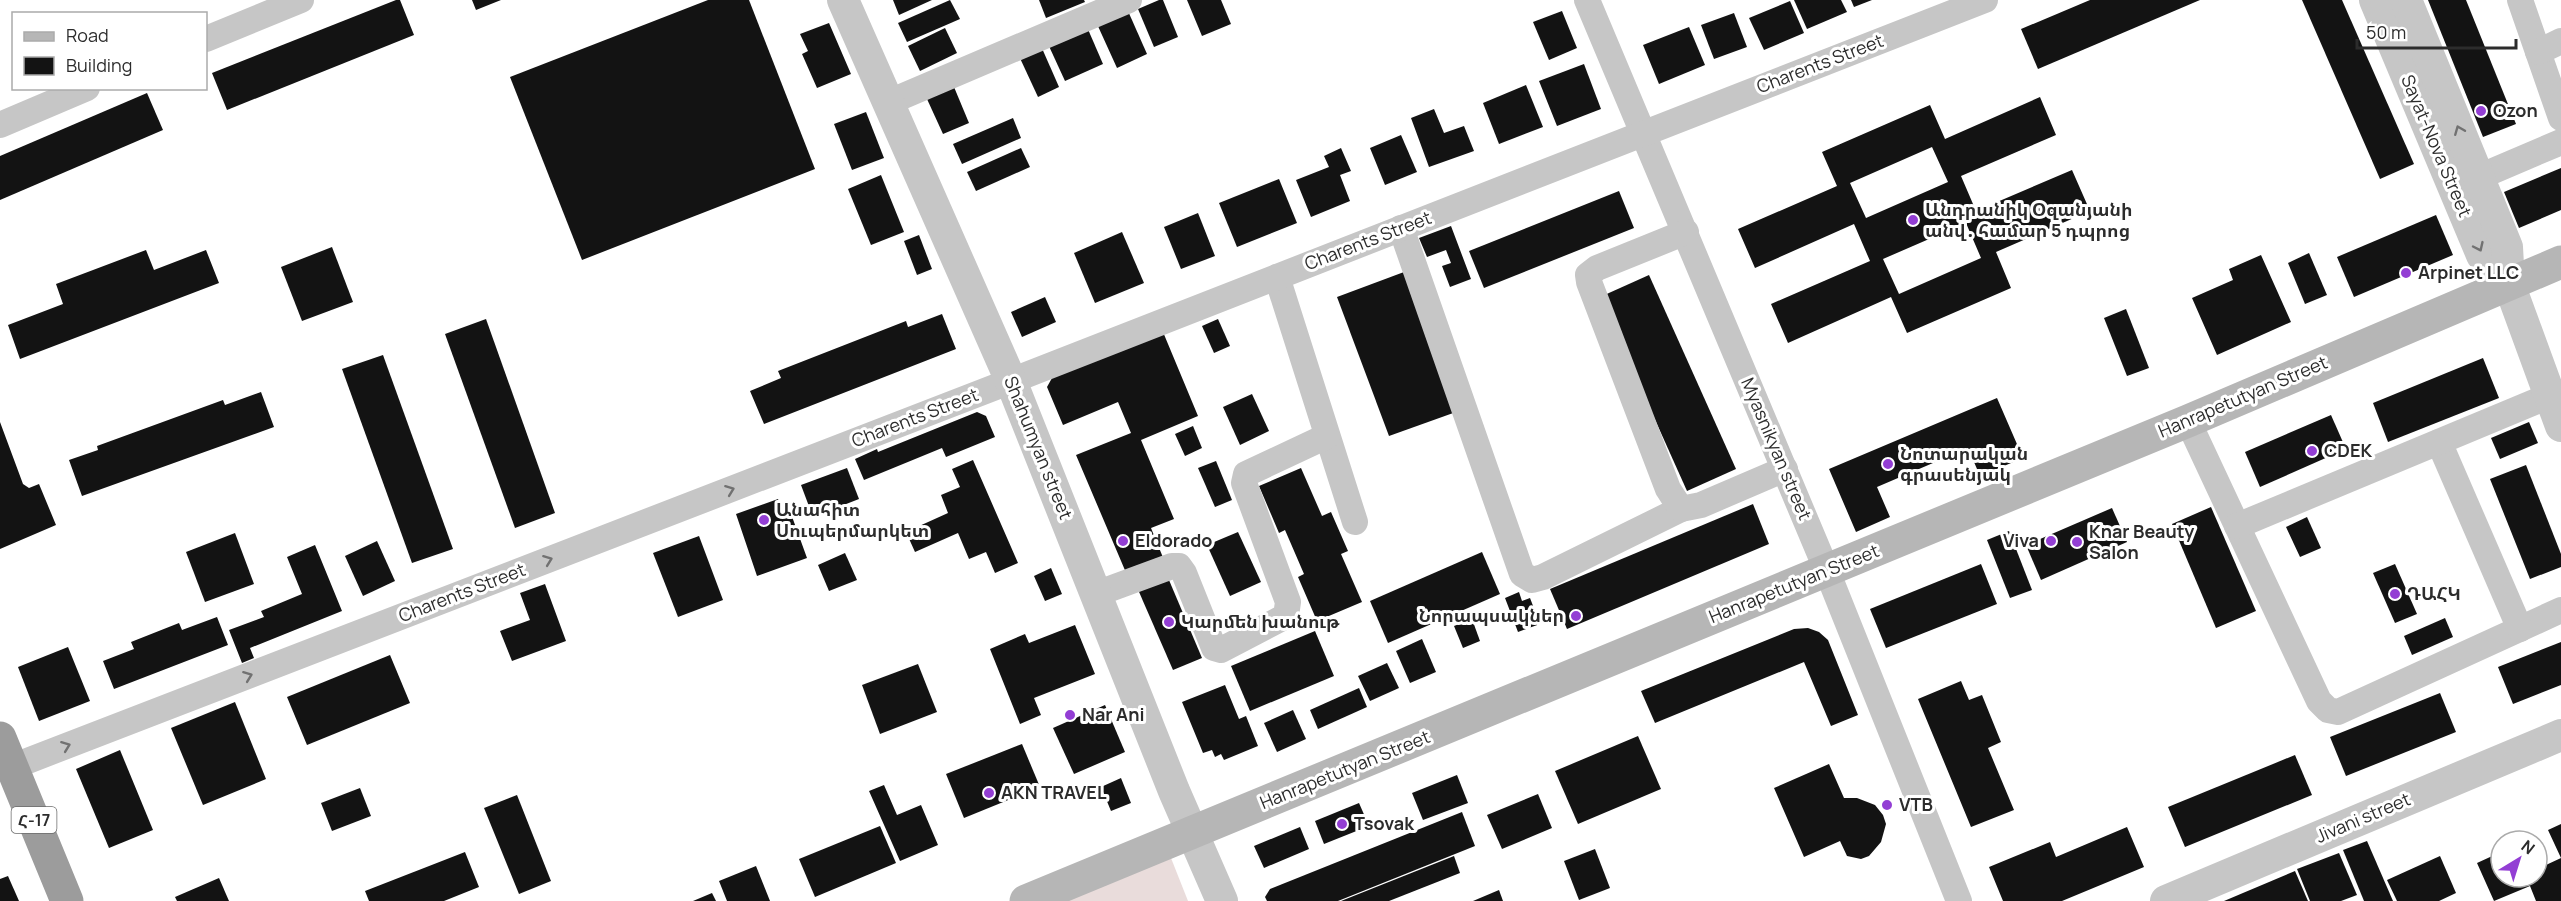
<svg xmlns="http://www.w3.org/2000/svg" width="2561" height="901" font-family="Manrope,'Noto Sans Armenian',sans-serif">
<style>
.green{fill:#e9dcdb}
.building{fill:#131313;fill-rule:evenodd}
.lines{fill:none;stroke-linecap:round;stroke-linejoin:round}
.minor{stroke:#c6c6c6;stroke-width:26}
.tertiary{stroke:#c6c6c6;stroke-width:32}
.secondary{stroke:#b6b6b6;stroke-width:33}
.trunk{stroke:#9c9c9c;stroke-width:33}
.oneway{stroke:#717171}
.poi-dot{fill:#933ed4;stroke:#fff;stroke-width:2}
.labels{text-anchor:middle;stroke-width:6;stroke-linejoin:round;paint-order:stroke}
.shield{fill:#fff;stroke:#6b6b6b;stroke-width:1.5}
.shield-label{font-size:16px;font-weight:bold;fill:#2c2c2c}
.street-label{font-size:18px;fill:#2c2c2c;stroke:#fff}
.poi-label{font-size:18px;font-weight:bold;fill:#2c2c2c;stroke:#fff;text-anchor:start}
</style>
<rect width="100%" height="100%" fill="#fff"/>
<path class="green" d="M1169,853l19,48h-134z"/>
<g class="building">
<path d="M396,0h4l14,35 -187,75 -15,-37z"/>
<path d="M472,0h29l-25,10z"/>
<path d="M708,0h41l66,169 -233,91 -72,-183z"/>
<path d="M893,0h39l-33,15z"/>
<path d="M950,0l10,19 -53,23 -9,-19z"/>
<path d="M1039,0h45l1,2 -39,16z"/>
<path d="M1159,0h4l15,37 -24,10 -16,-38z"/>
<path d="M1187,0h34l10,24 -29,12z"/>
<path d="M1794,0h47l6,12 -40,17z"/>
<path d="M1851,0h21l-18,7z"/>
<path d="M2090,0h110l-162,69 -17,-40z"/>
<path d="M2302,0h40l72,164 -34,15z"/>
<path d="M2428,0h38l50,124 -33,13z"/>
<path d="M1790,1l14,32 -40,17 -15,-32z"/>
<path d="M1128,11l19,43 -30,14 -20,-44z"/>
<path d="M1562,11l15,37 -28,12 -16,-38z"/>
<path d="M1734,13l13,34 -33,12 -13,-34z"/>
<path d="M829,23l22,51 -34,14 -15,-34 6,-3 -8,-17z"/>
<path d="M1087,27l16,37 -38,17 -17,-37z"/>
<path d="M1689,27l16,38 -46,19 -16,-39z"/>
<path d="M945,28l12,25 -37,18 -12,-25z"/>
<path d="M1041,46l18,41 -21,10 -19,-41z"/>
<path d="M1584,64l17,45 -44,17 -18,-45z"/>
<path d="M1526,85l17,42 -44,17 -16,-41z"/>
<path d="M954,87l15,36 -26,11 -16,-35z"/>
<path d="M147,93l16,37 -163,70v-44z"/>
<path d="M2040,97l16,38 -95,41 15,35 96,-41 18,41 -94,41 15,36 -104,45 -16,-36 -103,46 -17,-39 99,-43 -16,-37 -99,44 -17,-39 99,-43 -15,-34 108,-47 15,34zM1932,147l16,35 -82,36 -16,-35zM1966,223l15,35 -82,36 -16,-35z"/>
<path d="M1434,109l10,24 20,-7 10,25 -45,16 -18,-49z"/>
<path d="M866,112l18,46 -32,12 -18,-46z"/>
<path d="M1013,118l8,20 -59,26 -9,-20z"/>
<path d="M1401,135l16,37 -32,13 -15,-37z"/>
<path d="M1021,148l9,19 -54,24 -9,-19z"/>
<path d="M1341,148l10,23 -11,4 10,26 -39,16 -15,-37 33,-13 -5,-11z"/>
<path d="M2561,168v42l-42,18 -15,-36z"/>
<path d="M881,175l23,57 -33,13 -23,-56z"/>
<path d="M1279,179l18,44 -60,24 -18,-44z"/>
<path d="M1619,191l15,37 -150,60 -15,-37z"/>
<path d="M1198,213l17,43 -34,13 -17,-42z"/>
<path d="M2436,215l17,40 -99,42 -17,-40z"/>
<path d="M1451,226l20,53 -21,8 -8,-21 9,-3 -5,-13 -19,7 -8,-19z"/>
<path d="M1122,232l22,51 -49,20 -21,-50z"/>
<path d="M919,235l13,34 -15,6 -13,-34z"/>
<path d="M332,247l21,55 -51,19 -21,-54z"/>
<path d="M146,250l8,20 52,-20 13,33 -199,76 -12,-34 55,-21 -7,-20z"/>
<path d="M2309,253l18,42 -22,9 -17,-41z"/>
<path d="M2261,255l30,67 -74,33 -25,-57 41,-18 -4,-11z"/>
<path d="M1404,272l52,140 -67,24 -52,-139z"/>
<path d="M1649,275l87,194 -49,22 -87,-194z"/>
<path d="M1045,297l11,25 -34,15 -11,-25z"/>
<path d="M2126,309l23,59 -22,8 -23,-58z"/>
<path d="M942,314l14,35 -192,75 -14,-33 31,-13 -3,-7 128,-50 2,6z"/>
<path d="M486,319l69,194 -40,15 -70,-194z"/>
<path d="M1218,319l12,27 -16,7 -12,-27z"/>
<path d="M1163,332l35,84 -57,24 33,79 -23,9 13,32 -37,15 -51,-120 55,-22 -13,-31 -55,23 -16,-38 5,-9z"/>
<path d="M383,355l70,194 -41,14 -70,-194z"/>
<path d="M2483,358l16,40 -111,44 -15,-39z"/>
<path d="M261,392l13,35 -192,69 -13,-36 29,-10 -1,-4 126,-46 2,5z"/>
<path d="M1252,394l17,37 -29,14 -17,-38z"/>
<path d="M1997,398l26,60 -43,18 -12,-28 -91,39 13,30 -34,15 -27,-63z"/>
<path d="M977,412l9,4 9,21 -49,20 -4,-9 -78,32 -9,-21 22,-10 1,3z"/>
<path d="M2331,415l15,34 -86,38 -15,-35z"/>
<path d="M0,422l23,62 6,4 10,-4 17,41 -56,24z"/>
<path d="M2529,422l9,21 -38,16 -9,-21z"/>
<path d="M1193,426l9,22 -17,8 -10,-22z"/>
<path d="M973,460l45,103 -23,10 -9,-21 -17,7 -11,-26 -43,19 -9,-20 42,-19 -7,-18 19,-8 -8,-18z"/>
<path d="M1216,461l16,39 -17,7 -17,-39z"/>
<path d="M2526,465l35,89v13l-31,12 -40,-100z"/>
<path d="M847,468l12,31 -46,18 -12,-32z"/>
<path d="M1301,468l21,48 9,-4 17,39 -7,3 21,48 -45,19 -19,-44 6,-3 -19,-44 -6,3 -20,-47z"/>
<path d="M778,499l5,15 7,-3 17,47 -50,18 -21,-62z"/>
<path d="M1753,504l16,40 -202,85 -17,-40z"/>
<path d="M2211,507l45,104 -40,17 -44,-104z"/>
<path d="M2112,508l15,34 -86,38 -15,-35z"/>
<path d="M2307,517l14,31 -21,9 -14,-30z"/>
<path d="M2009,531l23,59 -22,8 -23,-58z"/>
<path d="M1238,532l23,50 -31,14 -23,-51z"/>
<path d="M235,533l19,51 -49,18 -19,-50z"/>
<path d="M699,536l24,64 -45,17 -25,-64z"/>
<path d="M377,541l18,40 -32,15 -18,-40z"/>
<path d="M315,545l27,66 -92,37 4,10 -12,5 -13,-33 35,-13 -3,-6 41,-17 -15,-37z"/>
<path d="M1482,552l18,42 -112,49 -18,-42z"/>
<path d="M845,553l12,27 -28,11 -11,-26z"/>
<path d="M1981,564l16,40 -111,44 -16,-39z"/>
<path d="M2395,564l22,50 -22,9 -22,-50z"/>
<path d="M1051,568l11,26 -17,7 -11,-25z"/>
<path d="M1166,573l36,85 -29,12 -37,-85z"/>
<path d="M545,584l21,57 -54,20 -12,-30 30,-11 -10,-27z"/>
<path d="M1519,592l3,9 8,-3 10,26 -22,8 -13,-34z"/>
<path d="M217,617l11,28 -114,44 -11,-28 31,-12 -3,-7 48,-19 3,7z"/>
<path d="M2445,618l8,19 -41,18 -8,-19z"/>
<path d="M1472,619l8,22 -17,7 -9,-22z"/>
<path d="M1075,625l20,49 -61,24 7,17 -21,9 -30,-75 35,-15 4,9z"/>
<path d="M1808,628l11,4 9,8 30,75 -27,11 -27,-64 -149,61 -14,-32 153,-62z"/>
<path d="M1315,631l19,45 -84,35 -19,-45z"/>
<path d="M1422,639l14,33 -26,11 -14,-32z"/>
<path d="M2561,642v43l-48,19 -15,-37z"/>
<path d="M68,647l22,54 -51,20 -21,-54z"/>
<path d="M390,655l20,48 -103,42 -20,-48z"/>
<path d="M1387,663l12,25 -29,13 -12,-25z"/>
<path d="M918,664l19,48 -57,22 -18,-49z"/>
<path d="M1961,681l8,19 13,-5 19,47 -13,6 26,62 -43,17 -53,-128z"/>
<path d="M1225,685l14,34 7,-3 12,30 -34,14 -3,-6 -6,3 -3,-7 -9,3 -21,-51z"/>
<path d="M1359,688l8,19 -49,22 -8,-19z"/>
<path d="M2440,693l16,39 -110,44 -16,-39z"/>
<path d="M235,702l31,77 -63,26 -32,-77z"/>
<path d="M1105,705l20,47 -51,22 -21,-46z"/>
<path d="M1293,710l13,29 -29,13 -13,-29z"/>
<path d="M1638,736l23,53 -83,35 -23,-53z"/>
<path d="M1022,744l18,43 -76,31 -18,-44z"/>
<path d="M120,750l33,80 -44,18 -33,-79z"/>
<path d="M2295,755l17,40 -127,52 -17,-40z"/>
<path d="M1829,764l15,34h13l18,7 8,10 3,9 -5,18 -12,14 -8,3 -14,-3 -7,-15 -36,16 -30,-69z"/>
<path d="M1457,775l11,28 -45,17 -11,-27z"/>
<path d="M1121,778l10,25 -20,8 -10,-24z"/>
<path d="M884,785l13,30 24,-10 17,40 -38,16 -31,-70z"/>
<path d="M360,788l11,28 -39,15 -11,-28z"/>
<path d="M1538,794l14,34 -50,21 -15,-34z"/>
<path d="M517,795l34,86 -32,13 -35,-86z"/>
<path d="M1359,803l10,23 -45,18 -9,-23z"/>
<path d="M1462,812l13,34 -137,55h-71l-2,-4 5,-8z"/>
<path d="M2561,824v77h-25l-6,-15 -36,15 -17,-38 24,-11v25h36v-8l24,-11 -13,-28z"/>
<path d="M880,826l16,37 -81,34 -16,-38z"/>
<path d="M1300,827l9,22 -45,19 -10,-22z"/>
<path d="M2127,827l17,40 -82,34h-59l-14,-34 61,-25 6,15z"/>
<path d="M2367,841l26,60h-29l-21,-51z"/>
<path d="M1595,849l15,39 -31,12 -15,-39z"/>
<path d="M465,852l14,35 -35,14h-75l-4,-10z"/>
<path d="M2339,853l18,42 -16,6h-31l-13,-32z"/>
<path d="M1454,856l6,17 -71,28h-48z"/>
<path d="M2440,856l16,37 -17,8h-42l-10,-21z"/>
<path d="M756,866l14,35h-43l-8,-20z"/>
<path d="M2295,871l13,30h-84z"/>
<path d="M8,876l11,25h-19v-22z"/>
<path d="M219,878l10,23h-52l-2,-4z"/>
<path d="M1499,890l4,11h-30z"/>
<path d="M712,893l4,8h-23z"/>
</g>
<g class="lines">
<g class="minor">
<path d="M1587,0l240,571 132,330"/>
<path d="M2520,0l41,118"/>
<path d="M206,39l95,-39"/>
<path d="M2538,52l23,-11"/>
<path d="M887,103l242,-103"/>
<path d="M0,125l87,-37"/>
<path d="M2479,177l82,-35"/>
<path d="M1401,228l121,346 10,6 11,-3 138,-68"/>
<path d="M1686,232l-89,36 -9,7 1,7 79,207 13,20 20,-4 84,-36"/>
<path d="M1277,277l78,245"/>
<path d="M2188,421l131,280 9,9 10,2 223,-102"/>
<path d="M2439,442l81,187"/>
<path d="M2237,526l312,-130"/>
<path d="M1096,594l76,-28h7l5,7 30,75 7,2 65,-34 2,-14 -44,-119 2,-9 81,-38"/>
<path d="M12,767l999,-386 974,-381"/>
</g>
<g class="tertiary">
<path d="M843,0l168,381 163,410 48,110"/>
<path d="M2375,0l107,255 27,29"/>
<path d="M2406,0l101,247 2,37 52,142"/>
<path d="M2166,901l395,-166"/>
</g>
<path class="secondary" d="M1026,901l1162,-480 373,-159"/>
<path class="trunk" d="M0,738l67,163"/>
</g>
<defs><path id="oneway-chevron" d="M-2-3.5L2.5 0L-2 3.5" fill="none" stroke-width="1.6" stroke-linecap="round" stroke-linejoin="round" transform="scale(1.5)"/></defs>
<g class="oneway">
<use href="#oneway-chevron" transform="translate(2459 130) rotate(-112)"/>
<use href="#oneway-chevron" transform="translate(2479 247) rotate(65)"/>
<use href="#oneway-chevron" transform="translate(730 490) rotate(-21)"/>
<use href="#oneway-chevron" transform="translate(548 560) rotate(-21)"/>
<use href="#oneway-chevron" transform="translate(248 676) rotate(-21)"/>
<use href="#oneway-chevron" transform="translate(66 746) rotate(-21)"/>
</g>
<g class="poi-dot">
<circle cx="2481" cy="111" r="6"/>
<circle cx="1913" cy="220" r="6"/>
<circle cx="2406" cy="273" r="6"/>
<circle cx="2312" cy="451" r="6"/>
<circle cx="1888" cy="464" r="6"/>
<circle cx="764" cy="520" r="6"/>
<circle cx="1123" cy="541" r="6"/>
<circle cx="2051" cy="541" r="6"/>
<circle cx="2077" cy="542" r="6"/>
<circle cx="2395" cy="594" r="6"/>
<circle cx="1576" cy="616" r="6"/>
<circle cx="1169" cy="622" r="6"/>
<circle cx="1070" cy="715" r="6"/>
<circle cx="989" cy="793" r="6"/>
<circle cx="1887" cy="805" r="6"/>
<circle cx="1342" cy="824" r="6"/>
</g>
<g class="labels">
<rect class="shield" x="11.5" y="807" width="45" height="26" rx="4.5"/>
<g class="shield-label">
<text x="34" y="826">Հ-17</text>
</g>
<g class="street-label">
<text transform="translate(1820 64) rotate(-21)" y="6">Charents Street</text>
<text transform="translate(2436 146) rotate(67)" y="6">Sayat-Nova Street</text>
<text transform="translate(1368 241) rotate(-21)" y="6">Charents Street</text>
<text transform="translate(2243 397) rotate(-23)" y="6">Hanrapetutyan Street</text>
<text transform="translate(915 418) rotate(-21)" y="6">Charents Street</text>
<text transform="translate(1038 448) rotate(68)" y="6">Shahumyan street</text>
<text transform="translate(1776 449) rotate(67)" y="6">Myasnikyan street</text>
<text transform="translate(1794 584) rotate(-22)" y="6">Hanrapetutyan Street</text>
<text transform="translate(462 593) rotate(-21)" y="6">Charents Street</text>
<text transform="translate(1345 770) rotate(-22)" y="6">Hanrapetutyan Street</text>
<text transform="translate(2363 818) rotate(-23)" y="6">Jivani street</text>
</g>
<g class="poi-label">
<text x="2493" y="117">Ozon</text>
<text x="1925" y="216">Անդրանիկ Օզանյանի<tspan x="1925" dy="21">անվ․ համար 5 դպրոց</tspan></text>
<text x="2418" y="279">Arpinet LLC</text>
<text x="2324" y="457">CDEK</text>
<text x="1900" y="460">Նոտարական<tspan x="1900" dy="21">գրասենյակ</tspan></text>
<text x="776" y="516">Անահիտ<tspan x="776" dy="21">Սուպերմարկետ</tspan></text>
<text x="2089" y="538">Knar Beauty<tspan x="2089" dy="21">Salon</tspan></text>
<text x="1135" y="547">Eldorado</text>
<text x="2039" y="547" text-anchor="end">Viva</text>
<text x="2407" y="600">ԴԱՀԿ</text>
<text x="1564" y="622" text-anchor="end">Նորապսակներ</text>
<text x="1181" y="628">Կարմեն խանութ</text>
<text x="1082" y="721">Nar Ani</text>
<text x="1001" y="799">AKN TRAVEL</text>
<text x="1899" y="811">VTB</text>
<text x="1354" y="830">Tsovak</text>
</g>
</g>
<rect x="12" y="12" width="195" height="78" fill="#ffffff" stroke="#ababab" stroke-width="1.5"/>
<rect x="24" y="32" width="30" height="9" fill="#b6b6b6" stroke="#ababab" stroke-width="1.5"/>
<text x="66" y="42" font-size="18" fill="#2c2c2c">Road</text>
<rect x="24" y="57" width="30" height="18" fill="#131313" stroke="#ababab" stroke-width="1.5"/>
<text x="66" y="72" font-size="18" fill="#2c2c2c">Building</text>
<g transform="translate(2519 859) rotate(38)"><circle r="28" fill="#ffffff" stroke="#ababab" stroke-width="1.5"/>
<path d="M0-4.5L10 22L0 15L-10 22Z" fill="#933ed4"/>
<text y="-9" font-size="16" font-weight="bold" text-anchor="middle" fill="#2c2c2c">N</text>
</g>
<path d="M2357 39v9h159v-9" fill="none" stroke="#2c2c2c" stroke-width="3"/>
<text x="2366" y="39" font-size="18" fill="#2c2c2c" stroke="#ffffff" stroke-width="4.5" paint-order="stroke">50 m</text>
</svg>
